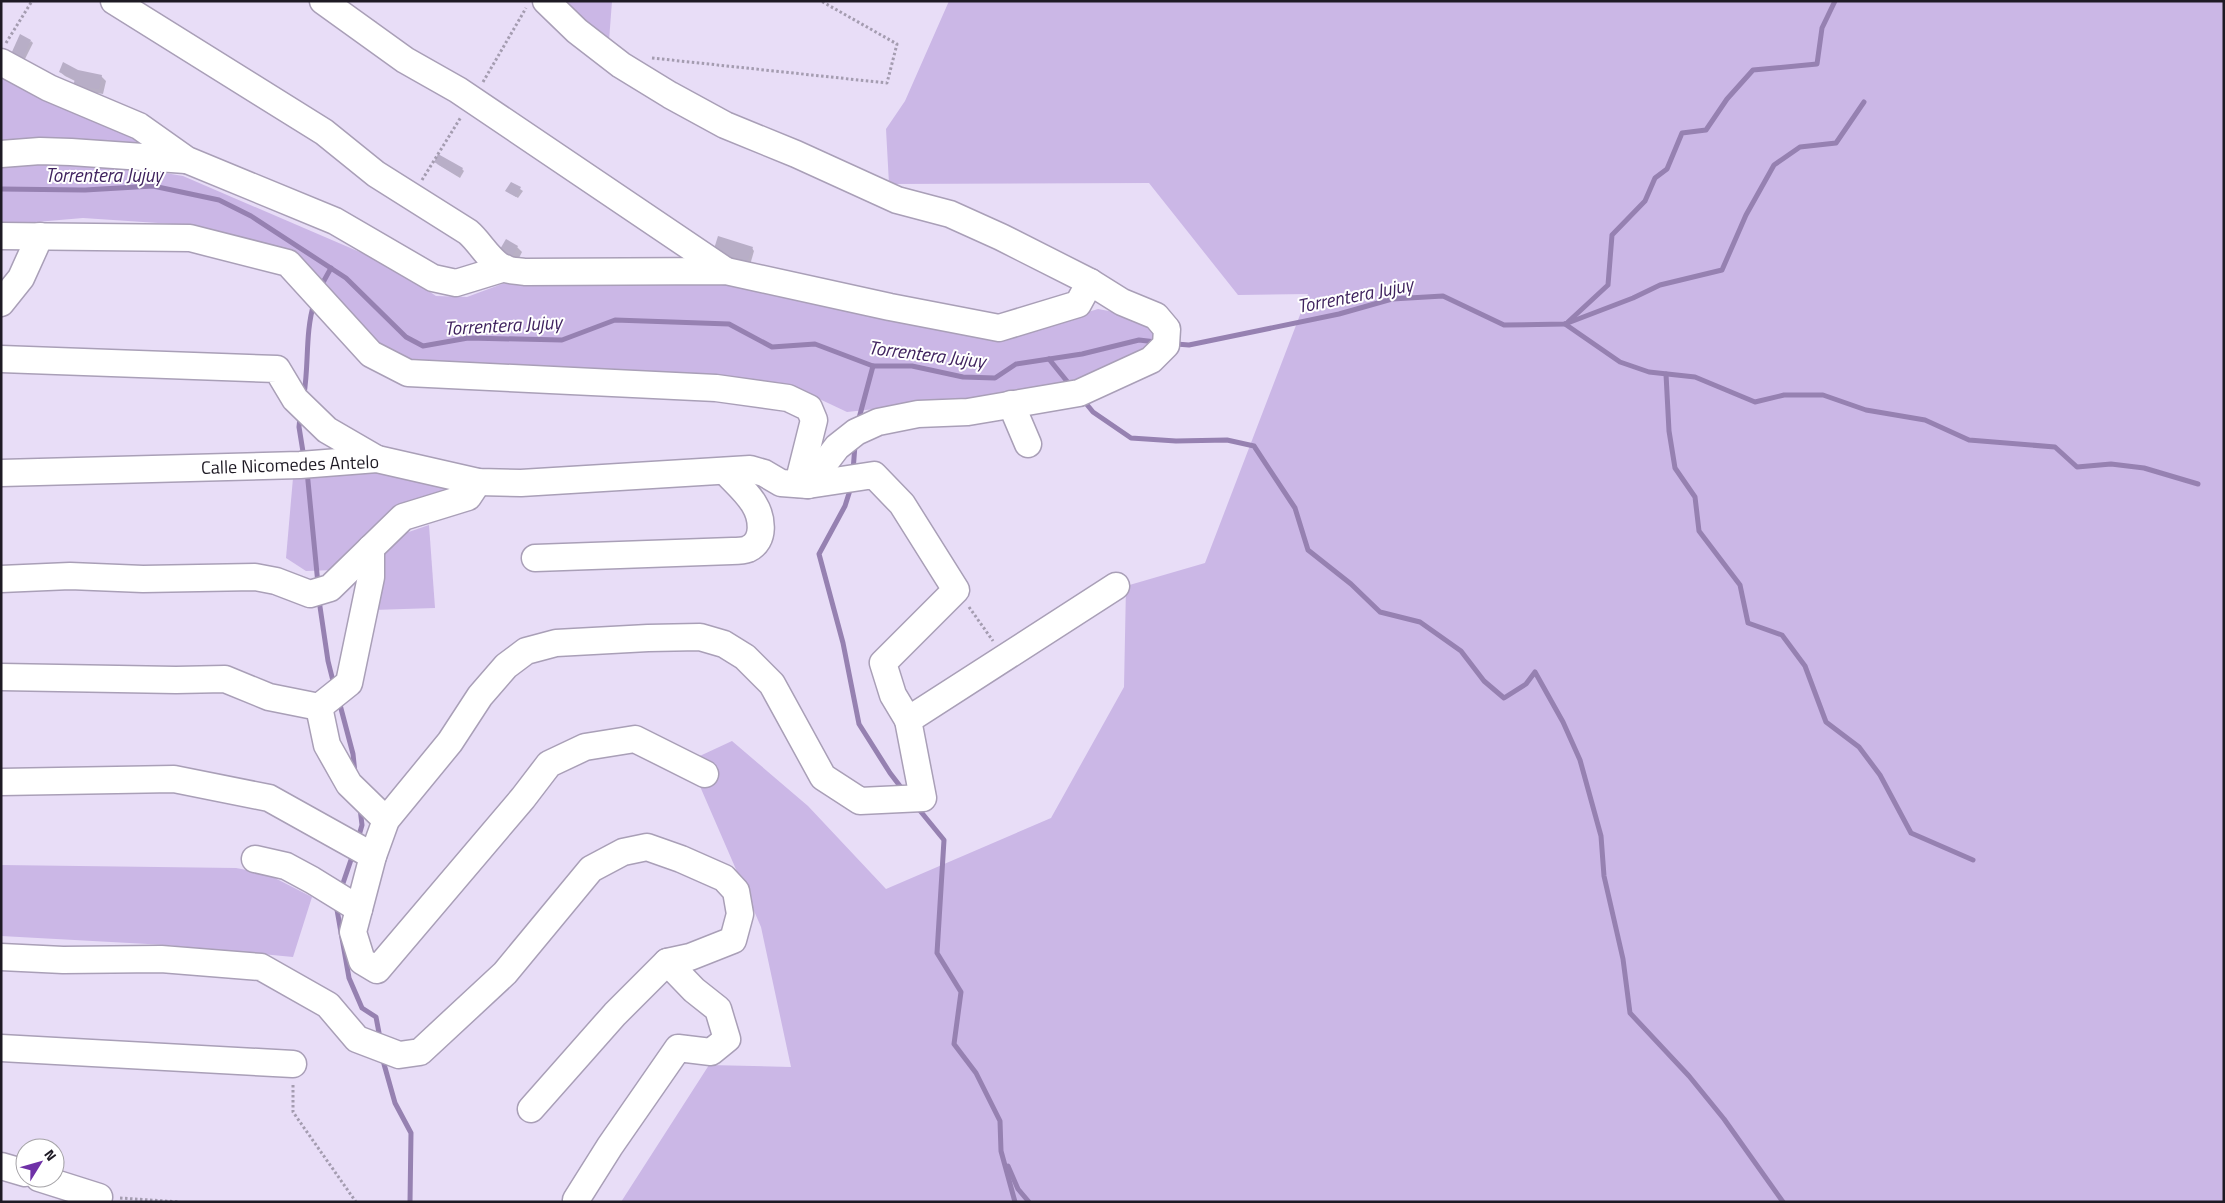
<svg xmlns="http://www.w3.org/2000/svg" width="2225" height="1203" font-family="'Titillium Web',sans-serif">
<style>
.green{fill:#cbb7e6}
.shadow{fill:#0003}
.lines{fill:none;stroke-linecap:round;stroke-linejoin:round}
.stream{stroke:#9681b1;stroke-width:5}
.building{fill:#b8aec7}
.minor-casing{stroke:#a99fb7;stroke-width:29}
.path{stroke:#a49cb0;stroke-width:3;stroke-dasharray:2.5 2.5;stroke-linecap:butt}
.minor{stroke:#fff;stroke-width:26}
.labels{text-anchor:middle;stroke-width:4;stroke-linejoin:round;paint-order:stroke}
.street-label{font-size:18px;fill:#1e1a24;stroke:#fff}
.water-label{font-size:19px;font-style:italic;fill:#40235f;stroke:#fff}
</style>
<rect width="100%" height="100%" fill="#e8ddf7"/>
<g class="green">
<path d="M561,1h51l-3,40z"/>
<path d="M949,1h1275v1201h-1603l88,-137 82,2 -30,-140 -72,-166 43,-20 76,65 78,83 165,-71 73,-131 2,-101 79,-23 103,-269 -70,1 -89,-112 -260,1 -3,-55 19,-28z"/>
<path d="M1,70l153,80 -76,-11 -77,1z"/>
<path d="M73,164l74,6 36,6 207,89 46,31 31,1 35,-13 213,-1 81,16 127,28 73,13 102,-31 43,8 14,12 -3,18 -66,31 -99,19 -140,15 -53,-25 -388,-22 -38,-23 -81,-89 -99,-28 -105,-7 -82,7v-59z"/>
<path d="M376,469l85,18 -126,83 -29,1 -20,-13 7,-80z"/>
<path d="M429,525l6,83 -62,2 9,-54 15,-20z"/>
<path d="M1,865l235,3 31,6 45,23 -19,60 -127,-12 -165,-9z"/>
</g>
<g class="shadow">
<path d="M351,7l26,15 -4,9z"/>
<path d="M31,41l2,2 -9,18 -10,-5z"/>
<path d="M60,72l41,4 5,5 -3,13 -24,-4 -4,-9 -10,-5z"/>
<path d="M437,164l25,5 2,2 -4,7z"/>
<path d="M511,183l12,8 -5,7 -11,-7z"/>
<path d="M517,247l5,5 -5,10 -12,-6z"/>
<path d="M752,248l2,3 -4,14 -34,-11z"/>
</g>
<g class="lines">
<g class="stream">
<path d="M1,189l84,1 68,-4 66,14 32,16 95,62 60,59 17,9 45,-8 94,2 53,-20 114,4 43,23 43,-3 58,22h39l51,11 32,1 21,-14 66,-10 57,-14 17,2"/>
<path d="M321,286l10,-18"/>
<path d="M1568,322l40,-37 4,-50 33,-34 10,-23 12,-9 15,-36 24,-3 21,-31 26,-29 64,-6 5,-36 13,-27"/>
<path d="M1565,324l55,38 29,10 46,5 60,25 29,-7h39l43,15 59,10 44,20 86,7 22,20 34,-3 33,4 54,16"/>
<path d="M1176,344l13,1 150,-31 53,-15 51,-3 61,29 61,-1 68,-26 27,-13 62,-15 24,-55 28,-50 26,-18 36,-4 28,-41"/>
<path d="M1049,359l21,26"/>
<path d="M1666,374l3,57 6,37 20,29 4,34 41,54 8,38 34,12 23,31 21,56 33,25 21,28 31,58 62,27"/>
<path d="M304,394c5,-30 1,-61 10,-91"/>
<path d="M1084,401l9,11 38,26 45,3 51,-1 27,6 41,62 13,42 43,34 29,28 40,10 41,29 23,30 20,17 22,-14 9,-12 28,50 17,38 21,76 3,40 19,83 7,54 59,63 35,43 59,83"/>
<path d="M300,417l-1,10 5,31"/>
<path d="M858,422l15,-56"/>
<path d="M307,471l11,113"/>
<path d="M853,471l2,-26"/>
<path d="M851,487l-6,19 -26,48 24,89 16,81 31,49 13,17"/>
<path d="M319,600l9,61 6,24"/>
<path d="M339,701l14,53 2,19"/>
<path d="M917,807l27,33 -7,113 24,39 -7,52 22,29 24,48 1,30 14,51"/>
<path d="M358,839l4,-14 -2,-17"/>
<path d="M341,889l12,-35"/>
<path d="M336,904l13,74 13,30 14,9 4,21"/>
<path d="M382,1057l13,46 16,30 -1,69"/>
<path d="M1008,1166l10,23 11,13"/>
</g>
</g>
<g class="building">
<path d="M20,34l11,6 -9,20 -11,-6z"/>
<path d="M63,62l15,8 24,5 -3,14 -26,-3 2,-7 -16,-7z"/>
<path d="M438,154l25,14 -5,8 -24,-14z"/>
<path d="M511,182l10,5 -5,10 -11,-6z"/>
<path d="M718,236l35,11 -6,16 -34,-11z"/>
<path d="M506,239l12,7 -7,12 -12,-7z"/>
</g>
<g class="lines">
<g class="minor-casing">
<g id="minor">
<path d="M114,1l210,131 52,42 92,58c12,10 22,30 37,37 6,2 14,2 20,3l201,-1 164,36 109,21 79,-24 12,-22"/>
<path d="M323,1l82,59 53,30 268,181"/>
<path d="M1,62l48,26 90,38 48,34 148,61 98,57 23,5 49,-15"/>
<path d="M1,154l39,-3 31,1 115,8"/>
<path d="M1,236l189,2 98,25 83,91 37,19 308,15 72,10 21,10 5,12 -16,64"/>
<path d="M1,303l20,-25 19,-42"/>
<path d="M1,359l276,10 18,30 32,31 50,29"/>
<path d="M1011,404l17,40"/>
<path d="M1,473l299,-8 77,-6 101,23 43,1 229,-14 14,4 17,10 27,2 29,-38 19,-15 22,-10 40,-8 50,-2 111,-19 72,-33 15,-15 1,-16 -11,-13 -34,-14 -32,-20 -89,-45 -51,-23 -53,-14 -101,-46 -71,-29 -55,-30 -49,-30 -44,-34 -31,-30"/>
<path d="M808,485l66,-10 28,29 54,86 -73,73 10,32 15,25"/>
<path d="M535,558l197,-7c5,0 11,0 16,-2 18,-8 14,-32 6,-45 -7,-12 -20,-23 -29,-33"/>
<path d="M1,579l69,-3 73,3 112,-2 21,4 34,13 20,-6 73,-71 65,-20 10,-15"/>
<path d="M1,677l175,3 49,-1 44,18 50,10 30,-24 22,-106v-29"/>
<path d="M319,707l8,38 22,39 37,36"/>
<path d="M705,774l-70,-35 -50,8 -36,17 -26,34 -146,172 -15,-9 -9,-29 20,-76 13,-36 64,-78 30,-46 26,-30 20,-15 30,-8 92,-5 52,-1 24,7 21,13 27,27 51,93 37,24 63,-3 -15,-78 208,-134"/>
<path d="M1,782l173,-3 95,19 104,58"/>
<path d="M255,859l31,7 26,14 47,29"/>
<path d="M1,957l62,3 98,-1 100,8 67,38 29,34 42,16 21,-3 85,-79 86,-104 32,-17 24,-5 34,12 43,19 12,13 4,23 -7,26 -43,17 -23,5 -52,52 -84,95"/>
<path d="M1,1048l292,16"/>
<path d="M1,1166l24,7"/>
<path d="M39,1178l60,19"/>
<path d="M576,1200l34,-54 68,-98 33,4 16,-13 -9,-30 -24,-19 -27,-28"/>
</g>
</g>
<g class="path">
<path d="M6,43l26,-42"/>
<path d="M652,58l235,25 10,-39 -76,-43"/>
<path d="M483,82l43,-74"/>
<path d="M422,180l39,-63"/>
<path d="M969,607l24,34"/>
<path d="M293,1085v27l63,90"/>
<path d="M120,1198l60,4"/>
</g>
<use href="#minor" class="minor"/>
</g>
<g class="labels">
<g class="street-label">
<text transform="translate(290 465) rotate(-2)" y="6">Calle Nicomedes Antelo</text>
</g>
<g class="water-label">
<text x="104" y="182">Torrentera Jujuy</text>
<text transform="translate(1355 295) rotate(-11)" y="7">Torrentera Jujuy</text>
<text transform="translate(503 325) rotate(-3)" y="7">Torrentera Jujuy</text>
<text transform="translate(927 354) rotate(7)" y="7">Torrentera Jujuy</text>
</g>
</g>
<rect width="2225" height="1203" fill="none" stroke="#1e1a24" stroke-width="5"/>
<g transform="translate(40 1163) rotate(53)"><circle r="24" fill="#ffffff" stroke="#a5a3a7"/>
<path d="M0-4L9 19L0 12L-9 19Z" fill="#6f31a7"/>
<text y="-8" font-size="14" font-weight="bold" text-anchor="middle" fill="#1e1a24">N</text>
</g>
</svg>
